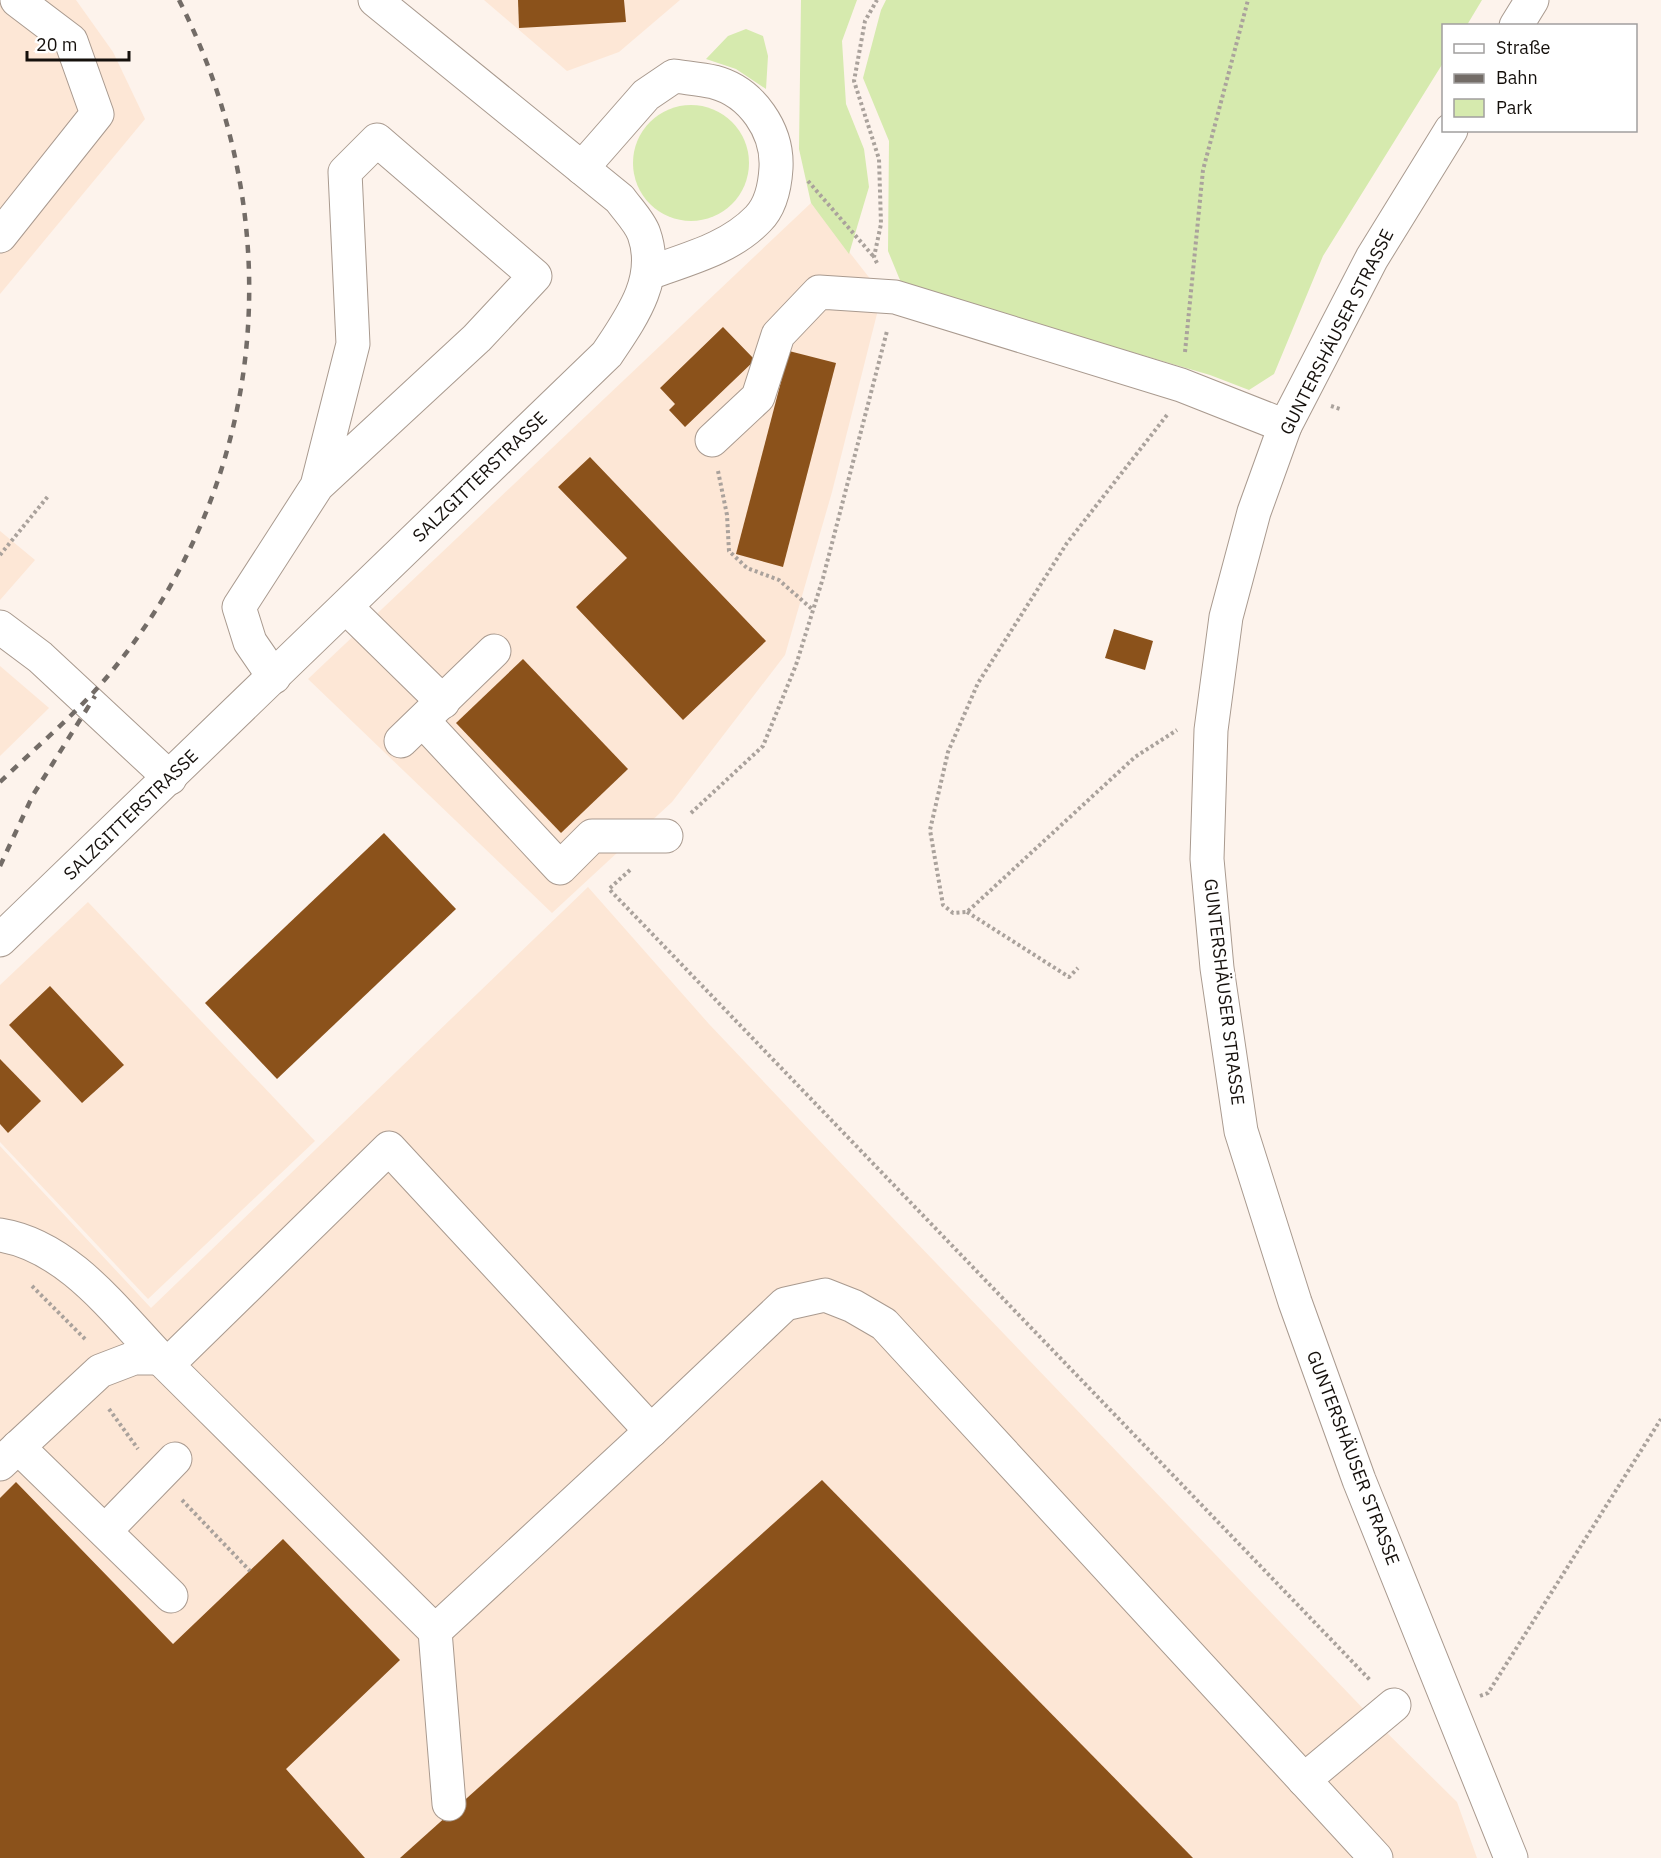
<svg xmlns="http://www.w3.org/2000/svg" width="1661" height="1858" font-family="'IBM Plex Sans',sans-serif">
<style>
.built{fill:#fde7d6}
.green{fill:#d6eaae}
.building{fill:#8b521b}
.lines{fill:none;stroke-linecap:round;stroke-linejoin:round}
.minor-casing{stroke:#a99a8f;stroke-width:35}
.path{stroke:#aaa29c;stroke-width:4;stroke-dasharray:3 3;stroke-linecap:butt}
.minor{stroke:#fff;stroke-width:33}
.rail{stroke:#736c67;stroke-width:4.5;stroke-dasharray:8 8;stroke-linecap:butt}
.labels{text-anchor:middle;stroke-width:6;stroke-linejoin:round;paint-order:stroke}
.street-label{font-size:18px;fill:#15100c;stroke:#fff}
</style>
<rect width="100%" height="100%" fill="#fdf3ec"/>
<g class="built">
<path d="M0,0h76l37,52 32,67 -145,175z"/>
<path d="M484,0h196l-61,52 -52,19z"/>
<path d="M811,203l71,91 -50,198 -47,163 -113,147 -120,111 -244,-234z"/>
<path d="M0,531l35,29 -35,40z"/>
<path d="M0,666l49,42 -49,48z"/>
<path d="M588,887l121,137 181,191 485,506 82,81 20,56h-1477v-712l151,162z"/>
<path d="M88,902l227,239 -167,158 -148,-157v-157z"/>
</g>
<g class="green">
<path d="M801,0h56l-15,41 4,63 18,45 5,38 -20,67 -38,-51 -12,-54z"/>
<path d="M886,0h596l-15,25 -23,1 -1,37 -120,193 -49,118 -25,16 -39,-15 -308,-90 -14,-34 1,-110 -26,-63 18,-68z"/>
<path d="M746,29l17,7 5,20 -2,33 -30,-20 -30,-10 22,-23z"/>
<circle cx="691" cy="163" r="58"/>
</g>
<g class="building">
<path d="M518,0h106l2,22 -107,6z"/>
<path d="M723,327l32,33 -70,67 -16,-17 6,-6 -15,-16z"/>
<path d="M789,351l47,12 -53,204 -47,-13z"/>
<path d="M590,457l176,184 -83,79 -107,-113 51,-49 -69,-71z"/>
<path d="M1114,629l39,12 -8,29 -40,-12z"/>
<path d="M523,659l105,110 -67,64 -105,-110z"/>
<path d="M384,833l72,76 -179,170 -72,-76z"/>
<path d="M50,986l74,79 -42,38 -73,-78z"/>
<path d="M0,1059l41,42 -33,32 -8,-9z"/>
<path d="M822,1480l371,378h-793z"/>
<path d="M16,1482l157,162 110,-105 117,121 -114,109 79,89h-365v-360z"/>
</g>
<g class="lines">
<g class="minor-casing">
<g id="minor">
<path d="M1516,26l16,-26"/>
<path d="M1451,130l-79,128 -87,168 -31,86 -28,105 -15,113 -4,129 10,109 24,163 54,171 64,178 152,378"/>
<path d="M582,168l64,-73 28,-19c13,2 27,3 40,6 38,10 64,49 62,86 -1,17 -5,38 -18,51 -29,30 -71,40 -109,54"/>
<path d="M0,236l97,-122 -26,-73 -54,-41"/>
<path d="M712,440l46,-43 20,-62 41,-43 76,5 286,88 104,41"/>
<path d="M346,607l97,95"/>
<path d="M0,627l40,30 130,121"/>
<path d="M274,677l-24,-35 -11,-35 78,-121 160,-148 58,-62 -158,-136 -32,32 8,172 -36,142"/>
<path d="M423,721l137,147 32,-32h74"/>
<path d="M401,741l93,-90"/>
<path d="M0,940l607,-586c24,-36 53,-75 37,-120 -4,-12 -17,-25 -24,-35l-245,-199"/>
<path d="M0,1235c68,11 115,76 160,123h-26l-34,13 -100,93"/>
<path d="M160,1358l7,7 268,266 216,-200 -262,-283 -222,217"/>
<path d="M651,1431l134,-127 40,-9 28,11 31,18 492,534"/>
<path d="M18,1447l153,149"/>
<path d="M105,1531l70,-72"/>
<path d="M435,1631l14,173"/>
<path d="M1304,1780l90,-75"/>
</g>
</g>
<g class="path">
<path d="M808,181l66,76"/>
<path d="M877,263l-3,-6 7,-33 -2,-65 -25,-78 11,-60 12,-21"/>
<path d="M1185,352l18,-182 45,-170"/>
<path d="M1331,406l9,3"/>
<path d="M1167,415l-100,128 -89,140 -30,69 -18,78 13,75 10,8 14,-1 168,-155 42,-27"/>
<path d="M718,471l9,44 2,36 18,17 32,12 34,30"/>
<path d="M0,555l49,-60"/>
<path d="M691,813l72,-67 33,-81 27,-87 64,-247"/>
<path d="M630,870l-21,19 761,791"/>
<path d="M967,912l102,65 9,-9"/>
<path d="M32,1286l54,54"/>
<path d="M109,1409l29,40"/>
<path d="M182,1500l68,71"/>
<path d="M1480,1696l8,-3 173,-274"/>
</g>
<use href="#minor" class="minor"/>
<g class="rail">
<path d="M0,782c35,-34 76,-68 107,-105 162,-194 185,-453 72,-677"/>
<path d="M0,866l33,-71 62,-99"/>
</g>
</g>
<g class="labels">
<g class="street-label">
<text transform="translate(1337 332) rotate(-63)" y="6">GUNTERSHÄUSER STRASSE</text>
<text transform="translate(480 477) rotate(-44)" y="6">SALZGITTERSTRASSE</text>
<text transform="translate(131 815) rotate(-44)" y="6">SALZGITTERSTRASSE</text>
<text transform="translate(1224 992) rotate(83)" y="6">GUNTERSHÄUSER STRASSE</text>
<text transform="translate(1353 1458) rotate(69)" y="6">GUNTERSHÄUSER STRASSE</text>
</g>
</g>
<rect x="1442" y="24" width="195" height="108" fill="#ffffff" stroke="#a19f9e" stroke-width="1.5"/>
<rect x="1454" y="44" width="30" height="9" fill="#ffffff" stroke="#a19f9e" stroke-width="1.5"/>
<text x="1496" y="54" font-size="18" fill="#15100c">Straße</text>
<rect x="1454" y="74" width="30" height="9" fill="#736c67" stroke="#a19f9e" stroke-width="1.5"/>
<text x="1496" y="84" font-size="18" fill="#15100c">Bahn</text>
<rect x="1454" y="99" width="30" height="18" fill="#d6eaae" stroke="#a19f9e" stroke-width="1.5"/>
<text x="1496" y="114" font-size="18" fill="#15100c">Park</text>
<path d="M27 51v9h102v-9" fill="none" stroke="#15100c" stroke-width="3"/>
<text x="36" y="51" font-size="18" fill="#15100c" stroke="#ffffff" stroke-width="4.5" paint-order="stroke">20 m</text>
</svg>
